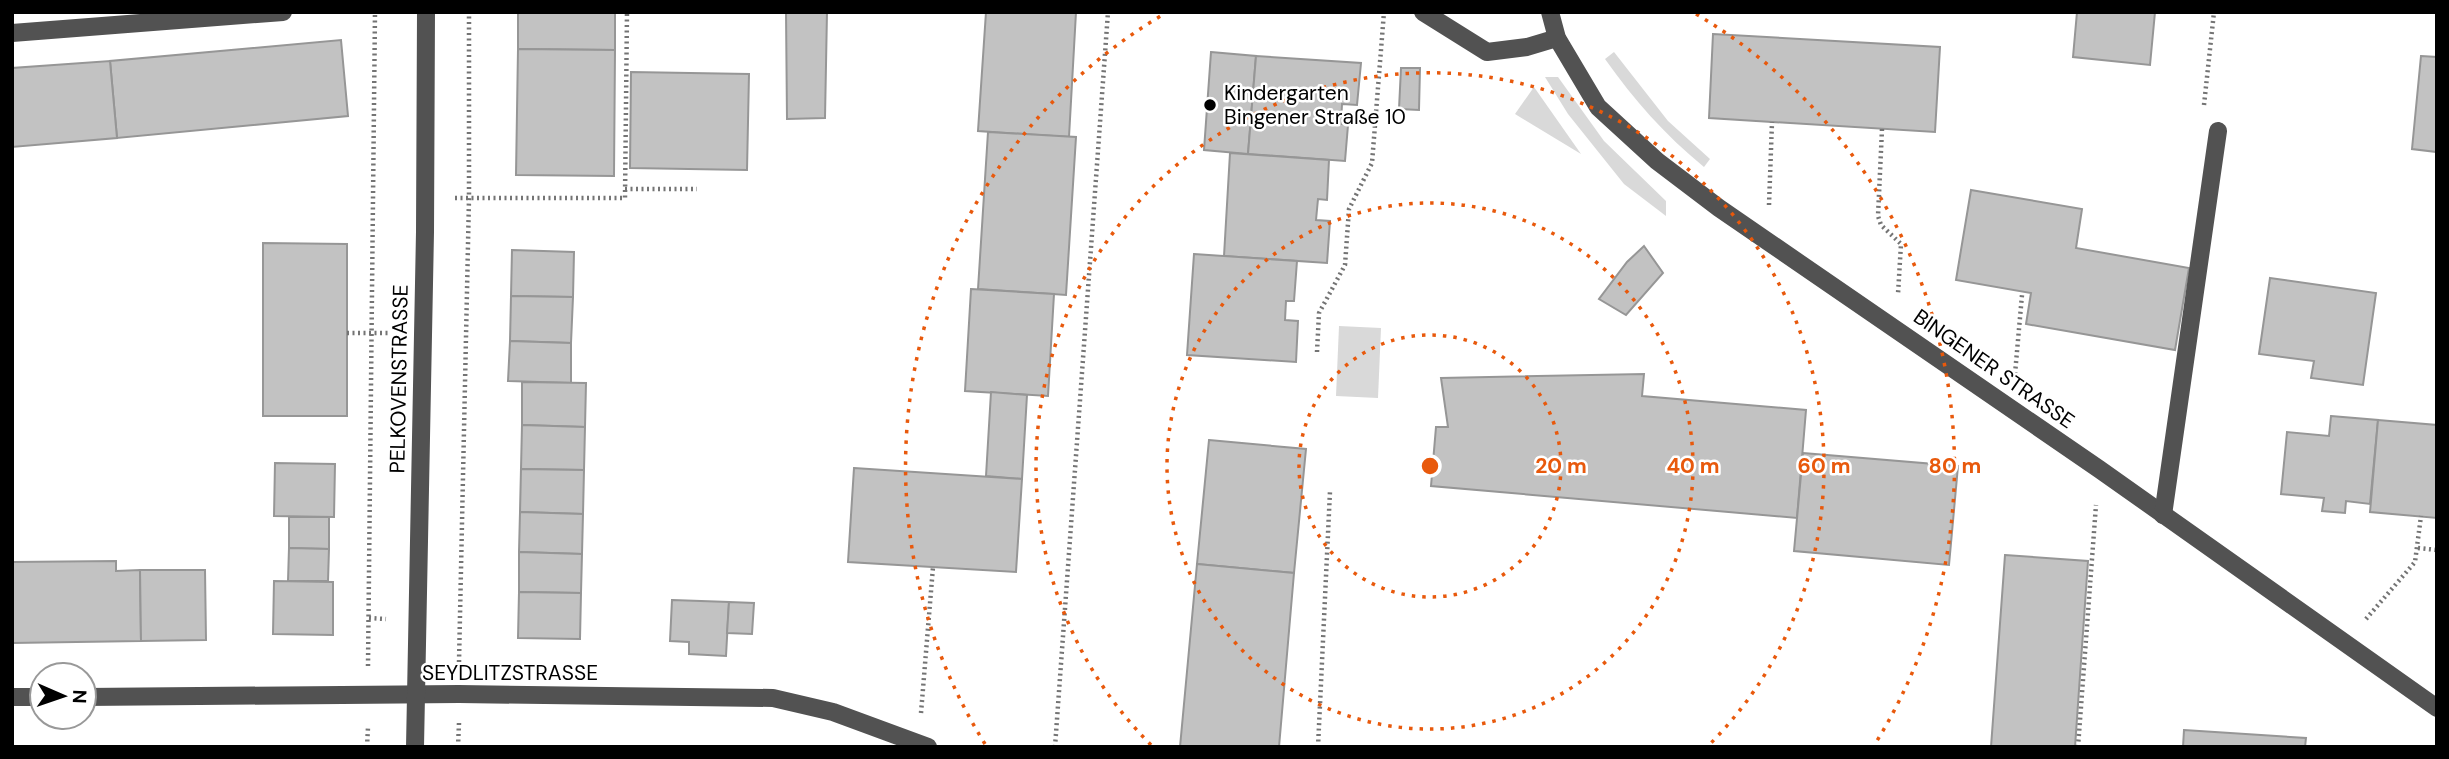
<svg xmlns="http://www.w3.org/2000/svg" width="2449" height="759" font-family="'DM Sans',sans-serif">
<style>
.green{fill:#d9d9d9}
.building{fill:#c2c2c2;stroke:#969696;stroke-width:2}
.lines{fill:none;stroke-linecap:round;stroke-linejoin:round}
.path{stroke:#747474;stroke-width:4.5;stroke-dasharray:2 3.5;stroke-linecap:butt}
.minor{stroke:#525252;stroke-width:18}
.ring{fill:none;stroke:#e8590c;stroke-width:3.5;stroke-dasharray:3.5 7}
.poi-dot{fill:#000;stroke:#fff;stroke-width:2.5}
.labels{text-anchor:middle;stroke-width:5;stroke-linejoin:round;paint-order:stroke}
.poi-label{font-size:21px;fill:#000;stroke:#fff;text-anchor:start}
.street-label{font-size:21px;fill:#000;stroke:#fff}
.centre{fill:#e8590c;stroke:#fff;stroke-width:3.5}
.ring-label{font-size:21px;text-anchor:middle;font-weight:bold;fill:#e8590c;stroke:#fff;stroke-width:5;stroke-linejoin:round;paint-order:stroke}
</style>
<rect width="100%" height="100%" fill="#fff"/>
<g class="green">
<path d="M1614,52l54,69 42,38 -6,8c-39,-32 -70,-67 -99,-108z"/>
<path d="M1545,77h13l46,64 62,60v15l-42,-32 -56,-70z"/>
<path d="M1534,87l47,67 -66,-40z"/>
<path d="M1339,326l42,2 -3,70 -42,-2z"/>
</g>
<g class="building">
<path d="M518,12h97v38l-97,-1z"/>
<path d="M786,12h41l-2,106 -38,1z"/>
<path d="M986,12h90l-7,125 -91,-6z"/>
<path d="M2077,12h78l-5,53 -77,-8z"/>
<path d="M1713,34l227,13 -5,85 -226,-14z"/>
<path d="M341,40l7,76 -231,22 -7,-77z"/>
<path d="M518,49l97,1 -1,126 -98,-1z"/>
<path d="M1211,52l45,4 -8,98 -44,-4z"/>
<path d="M1256,56l105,7 -4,42 -15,-1 -1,20 7,1 -3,36 -97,-7z"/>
<path d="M2421,56l16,1v95l-25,-3z"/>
<path d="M110,61l7,77 -105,9v-79z"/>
<path d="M1401,68h19l-1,42 -20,-1z"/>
<path d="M631,72l118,2 -2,96 -117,-2z"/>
<path d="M988,132l88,5 -10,158 -88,-6z"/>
<path d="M1230,153l99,7 -2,40 -9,-1 -2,21 14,1 -3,42 -103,-7z"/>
<path d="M1971,190l111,19 -6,39 113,20 -14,82 -149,-26 5,-31 -75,-13z"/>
<path d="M263,243l84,1v172h-84z"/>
<path d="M1644,246l19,27 -37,42 -27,-16 28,-37z"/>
<path d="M512,250l62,2 -1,45 -62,-1z"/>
<path d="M1194,254l103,7 -3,40h-8l-1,19 13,1 -2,41 -109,-7z"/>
<path d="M2270,278l106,15 -13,92 -52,-7 3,-17 -55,-7z"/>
<path d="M971,289l83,5 -6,102 -83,-5z"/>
<path d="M511,296l62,1 -2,46 -61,-2z"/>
<path d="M510,341l61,2v40l-63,-2z"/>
<path d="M1644,374l-2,22 164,14 -9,108 -366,-32 5,-59h12l-7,-49z"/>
<path d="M522,382l64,1 -1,44 -63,-2z"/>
<path d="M991,392l36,3 -5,84 -36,-3z"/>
<path d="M2331,416l47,4 -8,84 -24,-3 -1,12 -23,-2 2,-13 -43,-4 6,-62 42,4z"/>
<path d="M2378,420l59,5v93l-67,-6z"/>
<path d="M522,425l63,2 -1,43 -63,-1z"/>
<path d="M1209,440l97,9 -12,124 -97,-9z"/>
<path d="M1803,453l155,13 -9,99 -155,-14z"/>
<path d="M275,463l60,1 -1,53 -60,-1z"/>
<path d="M854,468l168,11 -6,93 -168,-10z"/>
<path d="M521,469l63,1 -1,44 -63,-2z"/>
<path d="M520,512l63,2 -1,40 -63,-2z"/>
<path d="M289,517h40v32l-40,-1z"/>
<path d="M289,548l40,1 -1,32h-40z"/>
<path d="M519,552l63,2 -1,39 -62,-1z"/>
<path d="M2005,555l83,6 -13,186h-84z"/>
<path d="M116,561v10l24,-1 1,71 -129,2v-81z"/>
<path d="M1197,564l97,9 -15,174h-99z"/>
<path d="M140,570h65l1,70 -65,1z"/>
<path d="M274,581l59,1v53l-60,-1z"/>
<path d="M519,592l62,1 -1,46 -62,-1z"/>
<path d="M672,600l57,2 -3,54 -37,-2v-12l-19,-1z"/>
<path d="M729,602l25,1 -2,31 -25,-1z"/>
<path d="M2184,730l122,8 -1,9h-122z"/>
</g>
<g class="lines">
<g class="path">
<path d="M2204,105l10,-93"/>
<path d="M1882,129l-4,87 3,9 20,19 -3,50"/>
<path d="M625,189h72"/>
<path d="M455,198h170l2,-186"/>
<path d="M1769,205l3,-83"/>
<path d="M347,333h44"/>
<path d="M1317,352l2,-39 26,-48 4,-56 23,-46 12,-151"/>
<path d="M2015,374l7,-79"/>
<path d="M2418,548l19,2"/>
<path d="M369,618l17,1"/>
<path d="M2366,619l49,-57 6,-46"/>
<path d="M459,662l10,-464v-186"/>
<path d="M368,666l7,-654"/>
<path d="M921,713l12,-146"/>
<path d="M367,747l1,-20"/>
<path d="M458,747l1,-24"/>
<path d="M1055,747l53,-735"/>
<path d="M1318,747l12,-256"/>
<path d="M2078,747l18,-242"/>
</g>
<g class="minor">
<path d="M1423,12l64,40 40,-5 30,-9"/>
<path d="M1550,12l7,26 41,69 59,54 62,47 380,261 338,239"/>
<path d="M12,33l271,-21"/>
<path d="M2163,515l55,-384"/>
<path d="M12,697h30"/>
<path d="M84,697l375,-3 314,4 60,14 95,35"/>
<path d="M415,747l10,-515 1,-220"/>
</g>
</g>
<g class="ring">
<circle cx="1430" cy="466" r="131"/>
<circle cx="1430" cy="466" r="263"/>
<path d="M1151 745A394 394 0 1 1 1709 745"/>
<path d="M985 744A525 525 0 0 1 1164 14M1696 14A525 525 0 0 1 1875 744"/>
</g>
<circle class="poi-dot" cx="1210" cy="105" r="7"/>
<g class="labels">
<g class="poi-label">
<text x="1224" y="100">Kindergarten<tspan x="1224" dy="24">Bingener Straße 10</tspan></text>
</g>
<g class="street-label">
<text transform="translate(1994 369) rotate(35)" y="7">BINGENER STRASSE</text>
<text transform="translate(399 379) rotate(-89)" y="7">PELKOVENSTRASSE</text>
<text x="510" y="680">SEYDLITZSTRASSE</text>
</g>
</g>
<circle cx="1430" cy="466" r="10" class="centre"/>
<g class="ring-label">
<text x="1561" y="473">20 m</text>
<text x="1693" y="473">40 m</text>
<text x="1824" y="473">60 m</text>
<text x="1955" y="473">80 m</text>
</g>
<rect width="2449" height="759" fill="none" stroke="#000000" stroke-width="28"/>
<g transform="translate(63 696) rotate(92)"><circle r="33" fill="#ffffff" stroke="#999999" stroke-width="2"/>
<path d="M0-5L12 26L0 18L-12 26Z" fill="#000000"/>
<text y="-10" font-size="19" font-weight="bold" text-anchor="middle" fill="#000000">N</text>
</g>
</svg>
